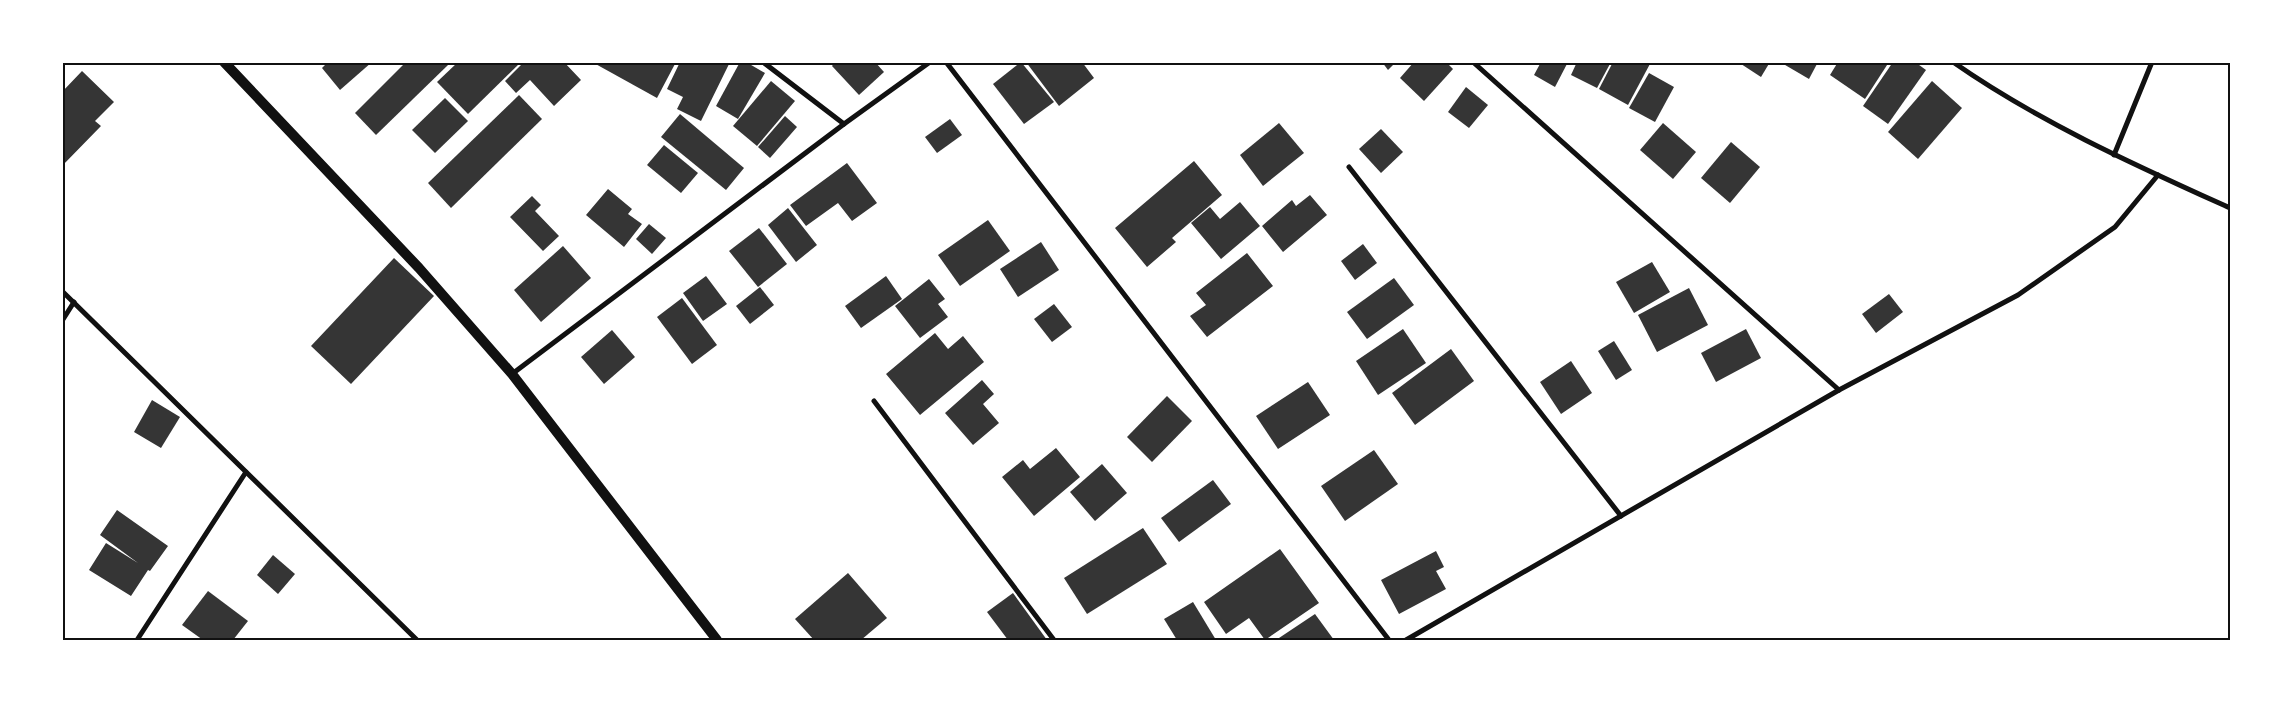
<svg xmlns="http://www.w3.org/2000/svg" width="2293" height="703" font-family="Poppins,sans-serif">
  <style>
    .building { fill: #353535 }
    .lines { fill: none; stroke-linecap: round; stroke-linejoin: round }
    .minor { stroke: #111; stroke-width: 5 }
    .secondary { stroke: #111; stroke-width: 10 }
    .neatline { fill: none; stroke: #111; stroke-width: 2 }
  </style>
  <rect width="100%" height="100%" fill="#fff"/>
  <g class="building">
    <polygon points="328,62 372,62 340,90 322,68"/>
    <polygon points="406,62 445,62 448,65 376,135 355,113"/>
    <polygon points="458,62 521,62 468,114 437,82"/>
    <polygon points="524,62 564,62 581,80 554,106 530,80 516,93 505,81"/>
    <polygon points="592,62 676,62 657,98"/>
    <polygon points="680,62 730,62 701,121 677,109 683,97 667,89"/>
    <polygon points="740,62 746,62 765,73 738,119 716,106"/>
    <polygon points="835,62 875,62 884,72 859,95 832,66"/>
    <polygon points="1021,62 1054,102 1024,124 993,84"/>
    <polygon points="1026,62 1082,62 1094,78 1059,106"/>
    <polygon points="1382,62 1396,62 1388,70"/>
    <polygon points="1414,62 1446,62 1453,69 1424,101 1400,78"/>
    <polygon points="1541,62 1568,62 1555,87 1534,75"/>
    <polygon points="1577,62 1611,62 1597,88 1571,75"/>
    <polygon points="1613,62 1651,62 1628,105 1599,89"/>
    <polygon points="1738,62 1770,62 1761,77"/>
    <polygon points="1780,62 1818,62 1809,79"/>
    <polygon points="1838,62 1889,62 1865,99 1830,75"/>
    <polygon points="1893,62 1915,62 1926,70 1888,124 1863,106"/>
    <polygon points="82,71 114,102 95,121 101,126 62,166 62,92"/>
    <polygon points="1649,73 1674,87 1655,122 1629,108"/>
    <polygon points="771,81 795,101 757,146 733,126"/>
    <polygon points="1932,81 1962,108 1918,159 1888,132"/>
    <polygon points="1466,87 1488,105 1469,128 1448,112"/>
    <polygon points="519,95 542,119 451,208 428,183"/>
    <polygon points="445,98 468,121 435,153 412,130"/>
    <polygon points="680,114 744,168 726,190 661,137"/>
    <polygon points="785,116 797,127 770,158 758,147"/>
    <polygon points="950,119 962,135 937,153 925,137"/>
    <polygon points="1279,123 1304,153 1263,186 1240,155"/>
    <polygon points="1663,123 1696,152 1673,179 1640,150"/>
    <polygon points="1381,129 1403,152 1381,173 1359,149"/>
    <polygon points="1731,142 1760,167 1730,203 1701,178"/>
    <polygon points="664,145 698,173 681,193 647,165"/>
    <polygon points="1194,161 1222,195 1172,238 1176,242 1147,267 1115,228"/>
    <polygon points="847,163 877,203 852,221 838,203 806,226 790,205"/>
    <polygon points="608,189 632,209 628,214 642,224 624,247 586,215"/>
    <polygon points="1310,195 1327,215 1283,252 1262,226 1292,200 1296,206"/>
    <polygon points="532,196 541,205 535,211 559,236 543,251 510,217"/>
    <polygon points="1240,202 1260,226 1221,259 1191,223 1210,207 1220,219"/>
    <polygon points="788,208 817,245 796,262 768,225"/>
    <polygon points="988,220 1010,251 960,286 938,255"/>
    <polygon points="649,224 666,238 652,254 636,239"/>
    <polygon points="759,228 787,264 758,287 729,251"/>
    <polygon points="1041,242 1059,270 1018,297 1000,269"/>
    <polygon points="1363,244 1377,263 1355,280 1341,261"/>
    <polygon points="563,246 591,278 541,322 514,290"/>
    <polygon points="1247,253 1273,286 1207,337 1190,316 1206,305 1196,293"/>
    <polygon points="394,258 434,296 351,384 311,346"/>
    <polygon points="1652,262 1670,292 1634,313 1616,282"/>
    <polygon points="706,276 727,304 703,321 683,293"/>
    <polygon points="886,276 902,299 861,328 845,306"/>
    <polygon points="1394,278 1414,305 1367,339 1347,312"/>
    <polygon points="929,279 945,299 938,304 948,317 920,338 895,306"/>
    <polygon points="760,287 774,305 750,324 736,306"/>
    <polygon points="1689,288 1708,325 1657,352 1638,315"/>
    <polygon points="1889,294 1903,312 1876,333 1862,314"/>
    <polygon points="682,298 717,345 692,364 657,317"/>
    <polygon points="1054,304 1072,327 1052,342 1034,319"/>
    <polygon points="1403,329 1426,363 1378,395 1356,361"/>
    <polygon points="1746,329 1761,358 1716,382 1701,353"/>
    <polygon points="612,330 635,357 604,384 581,357"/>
    <polygon points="935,333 948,349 963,336 984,362 920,415 886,374"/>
    <polygon points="1614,341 1632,370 1616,380 1598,351"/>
    <polygon points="1451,349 1474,381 1415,425 1392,393"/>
    <polygon points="1571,361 1592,393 1561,414 1540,382"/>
    <polygon points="982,380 994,394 983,404 999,423 973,445 945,413"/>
    <polygon points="1308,382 1330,415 1278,449 1256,416"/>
    <polygon points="1167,396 1192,421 1152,462 1127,437"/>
    <polygon points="152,400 180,417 161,448 134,432"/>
    <polygon points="1056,448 1080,477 1034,516 1002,477 1023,460 1030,469"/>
    <polygon points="1374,450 1398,484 1345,521 1321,486"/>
    <polygon points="1102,464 1127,493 1095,521 1070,492"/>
    <polygon points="1213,480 1231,504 1179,542 1161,518"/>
    <polygon points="117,510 168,546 150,571 148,570 131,596 89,570 106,543 138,563 100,535"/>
    <polygon points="1143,528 1167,564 1087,614 1064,578"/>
    <polygon points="1280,549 1319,603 1265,640 1249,618 1226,634 1204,602"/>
    <polygon points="1436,551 1444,567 1436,571 1446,589 1399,614 1381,580"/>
    <polygon points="273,555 295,574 278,594 257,575"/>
    <polygon points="848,573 887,618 861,640 814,640 795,619"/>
    <polygon points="208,591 248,621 233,640 203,640 182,625"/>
    <polygon points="1013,593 1047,640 1008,640 987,612"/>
    <polygon points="1193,602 1216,640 1177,640 1164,619"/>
    <polygon points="1315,614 1334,640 1276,640"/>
  </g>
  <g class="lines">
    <g class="minor">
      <polyline points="763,62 844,124"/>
      <polyline points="946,62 1389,640"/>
      <polyline points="1473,62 1839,390"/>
      <path d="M1953,62c86,60 182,103 277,146"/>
      <polyline points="2114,155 2152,62"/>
      <polyline points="1349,167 1621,516"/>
      <polyline points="62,291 417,640"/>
      <polyline points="62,321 74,302"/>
      <polyline points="512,374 844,124 930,62"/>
      <polyline points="874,401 1054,640"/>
      <polyline points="137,640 246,472"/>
      <polyline points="1406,640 1839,390 2018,295 2115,227 2158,175"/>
    </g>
    <polyline class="secondary" points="224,62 419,268 512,374 717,640"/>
  </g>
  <rect width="2293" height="703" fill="none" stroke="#ffffff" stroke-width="128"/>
  <rect x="64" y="64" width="2165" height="575" class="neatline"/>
</svg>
